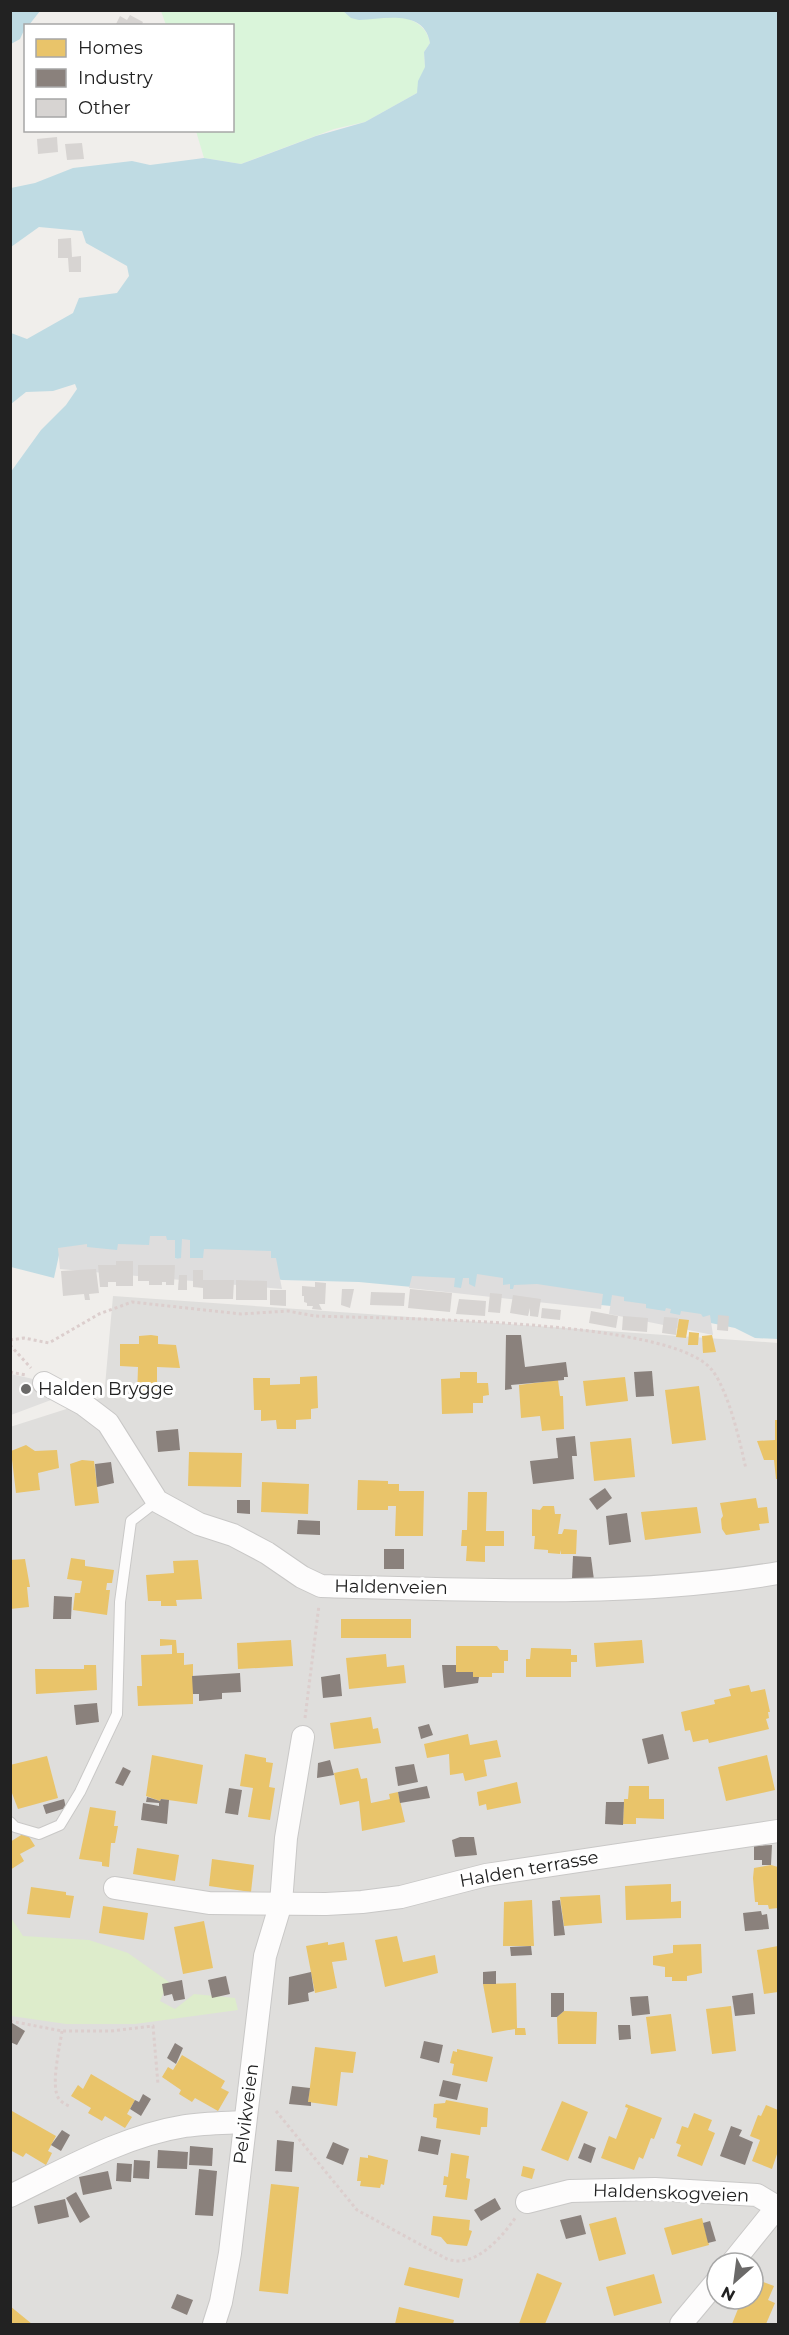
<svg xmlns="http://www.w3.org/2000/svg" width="789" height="2335" font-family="Montserrat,sans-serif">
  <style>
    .residential { fill: #dfdedc; fill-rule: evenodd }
    .grass { fill: #ddeccb }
    .park { fill: #daf5da }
    .parking { fill: #e0dfde }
    .water { fill: #bfdbe3 }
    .pier { fill: #dedddd }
    .homes { fill: #e9c46a }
    .industry { fill: #8a817c }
    .building { fill: #d7d4d2 }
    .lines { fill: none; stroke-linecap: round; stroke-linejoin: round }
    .lane-casing { stroke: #c9c8c7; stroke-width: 12 }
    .street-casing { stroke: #c9c8c7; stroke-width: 24 }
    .path { stroke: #dccecd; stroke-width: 3; stroke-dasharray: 3 3; stroke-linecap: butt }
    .lane { stroke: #fdfcfc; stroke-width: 10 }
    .street { stroke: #fdfcfc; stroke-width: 22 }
    .poi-dot { fill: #6a6968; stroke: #fff; stroke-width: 2 }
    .labels { text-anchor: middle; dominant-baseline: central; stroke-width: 6; stroke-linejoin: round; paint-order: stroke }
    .poi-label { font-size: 18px; fill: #222; stroke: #fff; text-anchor: start }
    .street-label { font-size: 18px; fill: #222; stroke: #fff }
  </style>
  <rect width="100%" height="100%" fill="#f0eeeb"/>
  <path class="residential" d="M113,1296l665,47v981h-767l-1,-897 94,-30zM717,2263h36v36h-36z"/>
  <polygon class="grass" points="10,1916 23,1936 89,1940 128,1953 169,1982 160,2001 175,2009 194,1994 235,1998 238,2010 135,2024 66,2024 11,2016"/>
  <path class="park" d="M343,10l3,4c28,2 78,-6 84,29l-6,9 1,15 -8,26 -52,29 -31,7 -93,35 -37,-6 -8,-27 36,-1v-104l-66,-1 -5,-14z"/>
  <polygon class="parking" points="11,1374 33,1379 51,1400 11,1415"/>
  <g class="water">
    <polygon points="11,10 40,11 29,25 26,26 20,39 11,44"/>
    <path d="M343,11h435v1328l-23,-1 -20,-10 -92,-19 -284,-27 -77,-2 -129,-26 -94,1 -5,23 -43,-11 -1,-794 31,-43 25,-25 11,-16 -2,-5 -22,7 -27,1 -15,12v-71l16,6 46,-26 6,-15 38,-5 12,-17 -2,-10 -41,-23 -4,-12 -43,-4 -28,20v-59l24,-5 38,-15 59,-7 18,4 54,-7 37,6 75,-28 49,-14 52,-29 1,-12 7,-14 -1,-15 6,-9c-6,-34 -45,-24 -71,-23l-8,-2z"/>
  </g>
  <g class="pier">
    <polygon points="150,1236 166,1236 167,1240 175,1240 175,1259 181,1258 182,1239 190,1240 190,1258 203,1258 204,1249 271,1251 271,1258 276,1258 282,1289 60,1269 58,1248 87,1244 87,1247 117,1250 118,1244 149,1245"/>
    <polygon points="477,1274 503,1278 503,1285 510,1284 510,1289 513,1289 514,1285 537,1284 603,1294 601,1309 409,1288 412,1276 455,1278 454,1287 461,1288 463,1278 469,1278 469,1284 475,1287"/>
    <polygon points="612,1295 624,1297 624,1301 646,1304 646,1308 665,1311 666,1308 671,1309 670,1313 680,1315 681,1311 701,1314 703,1317 710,1315 713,1335 609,1314"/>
  </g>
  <g class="homes">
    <polygon points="679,1319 689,1320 686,1338 676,1337"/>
    <polygon points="689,1332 699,1333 698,1345 688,1345"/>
    <polygon points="151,1335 158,1336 158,1344 176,1345 180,1368 157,1367 157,1398 137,1397 138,1367 120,1366 120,1344 139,1344 139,1336"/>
    <polygon points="712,1335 716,1352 703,1353 702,1336"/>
    <polygon points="460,1372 477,1372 477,1383 488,1383 489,1395 483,1396 483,1403 473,1403 473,1413 442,1414 441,1379 460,1378"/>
    <polygon points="317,1376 318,1408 311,1409 311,1419 296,1420 296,1429 277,1429 276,1420 261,1421 261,1410 254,1410 253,1378 270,1378 270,1385 300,1384 300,1377"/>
    <polygon points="625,1377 628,1401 586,1406 583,1381"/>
    <polygon points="558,1380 560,1396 563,1396 564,1429 542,1431 540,1416 521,1418 519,1385"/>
    <polygon points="699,1386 706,1440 672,1444 665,1390"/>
    <polygon points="775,1420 778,1420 778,1479 776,1479 774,1460 764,1460 757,1441 775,1440"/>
    <polygon points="631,1438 635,1477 594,1481 590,1442"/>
    <polygon points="26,1445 35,1451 57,1450 59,1468 38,1473 40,1490 16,1493 11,1451"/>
    <polygon points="189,1452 242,1453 241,1487 188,1486"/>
    <polygon points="82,1460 94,1461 99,1503 75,1506 70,1464"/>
    <polygon points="358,1480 388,1481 388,1484 399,1484 399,1491 424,1491 423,1536 395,1536 396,1506 388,1506 388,1510 357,1510"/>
    <polygon points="262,1482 309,1484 308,1514 261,1512"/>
    <polygon points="468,1492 487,1492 486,1531 504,1531 504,1546 485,1546 485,1562 466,1561 467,1546 461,1546 462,1530 467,1530"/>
    <polygon points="756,1498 758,1508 767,1507 769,1523 759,1524 760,1530 726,1535 722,1529 721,1519 723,1516 720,1503"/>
    <polygon points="543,1506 554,1506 555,1514 561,1514 558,1534 562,1534 564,1529 577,1530 576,1554 561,1554 561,1550 560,1554 548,1553 548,1550 534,1549 535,1536 532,1536 532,1509 540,1510"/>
    <polygon points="697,1507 701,1533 645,1540 641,1512"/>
    <polygon points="71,1558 85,1560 85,1566 114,1570 112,1583 107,1583 106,1590 110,1590 107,1615 73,1610 75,1593 80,1593 82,1581 67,1579"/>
    <polygon points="25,1559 30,1587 27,1587 29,1607 10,1609 10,1560"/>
    <polygon points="198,1560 202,1599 176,1600 177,1606 161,1606 161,1601 148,1601 146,1575 174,1573 173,1561"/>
    <rect x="341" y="1619" width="70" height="19"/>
    <polygon points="160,1639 176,1640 177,1653 184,1653 184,1665 193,1664 193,1704 138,1706 137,1686 142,1686 141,1655 172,1654 172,1645 160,1646"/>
    <polygon points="291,1640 293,1666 238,1669 237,1643"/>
    <polygon points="642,1640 644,1663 596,1667 594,1643"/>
    <polygon points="456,1646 497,1646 500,1650 508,1650 508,1661 504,1661 504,1673 492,1673 492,1677 473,1677 473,1672 456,1672"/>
    <polygon points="531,1648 571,1649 571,1655 577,1655 577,1662 571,1662 571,1677 526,1677 526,1659 530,1659"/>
    <polygon points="386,1654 387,1667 404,1665 406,1683 349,1689 346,1658"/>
    <polygon points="84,1665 96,1665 97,1690 36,1694 35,1669 84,1669"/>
    <polygon points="749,1685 751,1692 765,1689 770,1712 768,1712 769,1718 766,1719 769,1729 709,1743 708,1739 693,1742 690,1730 685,1731 681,1712 715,1704 714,1700 731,1696 729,1689"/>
    <polygon points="371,1717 373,1729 378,1728 381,1743 334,1749 330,1723"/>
    <polygon points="468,1734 470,1745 497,1740 501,1757 484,1760 487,1776 465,1781 463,1773 450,1775 449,1754 427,1758 424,1744"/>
    <polygon points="245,1754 266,1758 266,1762 273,1763 269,1787 275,1788 270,1820 248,1817 253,1788 240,1786"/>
    <polygon points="152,1755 203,1765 197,1804 161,1799 160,1801 146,1796"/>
    <polygon points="767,1755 775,1790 726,1801 718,1767"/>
    <polygon points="47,1756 58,1798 18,1809 10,1788 10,1765"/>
    <polygon points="358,1768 361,1779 367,1778 371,1803 390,1799 389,1794 398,1792 405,1822 362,1831 359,1801 340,1805 334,1773"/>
    <polygon points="517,1782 521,1803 487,1810 486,1804 479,1806 477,1792"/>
    <polygon points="629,1786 649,1786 649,1799 664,1799 664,1819 636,1818 636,1824 623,1824 624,1799 628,1799"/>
    <polygon points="90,1807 116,1811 114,1826 118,1826 115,1843 111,1843 109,1867 102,1866 102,1862 79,1859"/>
    <polygon points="26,1832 35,1846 20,1854 24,1861 10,1870 10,1842"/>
    <polygon points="137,1848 179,1855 175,1881 133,1874"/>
    <polygon points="212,1859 254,1865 251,1892 209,1886"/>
    <polygon points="771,1865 778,1867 778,1908 769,1909 768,1905 758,1905 758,1902 755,1902 753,1878 754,1868"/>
    <polygon points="671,1884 671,1902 681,1901 681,1918 626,1920 625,1886"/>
    <polygon points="31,1887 66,1892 66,1895 74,1896 70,1918 27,1914"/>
    <polygon points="600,1895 602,1923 564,1926 560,1897"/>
    <polygon points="532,1900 534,1946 503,1946 504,1902"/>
    <polygon points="103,1906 148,1913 144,1940 99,1933"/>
    <polygon points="204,1921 213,1968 183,1974 174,1927"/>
    <polygon points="397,1936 403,1962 435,1955 438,1973 385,1987 375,1940"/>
    <polygon points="328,1942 328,1945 344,1942 347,1960 332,1962 337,1988 315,1993 306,1946"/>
    <polygon points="701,1944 702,1973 687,1976 687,1981 672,1981 672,1977 665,1977 665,1967 653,1965 653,1956 673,1953 673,1945"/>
    <polygon points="778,1946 778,1992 764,1994 757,1950"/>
    <polygon points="516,1983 517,2028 525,2028 526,2035 515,2035 515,2029 492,2033 483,1984"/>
    <polygon points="731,2006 736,2051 712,2054 706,2009"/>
    <polygon points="564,2011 597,2012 596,2044 558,2044 557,2017"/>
    <polygon points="671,2014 676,2051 651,2054 646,2017"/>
    <polygon points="315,2047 356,2052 353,2073 341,2072 337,2106 308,2102"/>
    <polygon points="457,2049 493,2057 487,2082 452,2075 454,2064 450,2063 453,2051 457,2052"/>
    <polygon points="182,2055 225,2081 221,2088 229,2092 218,2111 195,2098 192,2102 179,2094 181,2090 162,2077 168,2067 173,2070"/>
    <polygon points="91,2074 135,2100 127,2114 132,2117 125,2128 105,2116 102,2121 88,2113 91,2108 71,2096 78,2085 83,2089"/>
    <polygon points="446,2100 488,2108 487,2127 481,2127 480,2135 436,2128 437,2118 433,2117 434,2104 445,2103"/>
    <polygon points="562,2101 588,2112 568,2161 541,2150"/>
    <polygon points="626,2104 662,2118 654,2139 651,2138 643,2159 639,2157 634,2170 601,2158 609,2136 616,2139 628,2108 625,2107"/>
    <polygon points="766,2105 778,2110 778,2151 772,2169 752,2161 760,2140 750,2136 758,2115 761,2116"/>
    <polygon points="12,2111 56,2136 48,2151 52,2153 46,2165 26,2153 23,2157 10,2150"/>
    <polygon points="694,2113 712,2120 708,2130 715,2133 702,2166 677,2156 681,2145 676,2143 682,2126 688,2128"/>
    <polygon points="451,2153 469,2156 466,2178 470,2179 467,2200 445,2197 447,2185 443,2185 444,2176 448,2177"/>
    <polygon points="368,2155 388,2160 384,2185 381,2184 380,2188 360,2186 361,2181 357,2181 360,2157 368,2158"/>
    <polygon points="523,2166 535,2169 532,2179 521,2176"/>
    <polygon points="271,2184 299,2187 288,2294 259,2291"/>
    <polygon points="433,2216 470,2220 469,2230 472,2231 467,2246 447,2244 441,2237 431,2235"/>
    <polygon points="616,2217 626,2254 599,2261 589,2224"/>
    <polygon points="702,2218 709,2245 672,2255 664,2228"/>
    <polygon points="409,2267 463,2279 459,2298 404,2285"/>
    <polygon points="537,2273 562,2283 545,2324 519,2324"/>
    <polygon points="654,2274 662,2303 614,2316 606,2287"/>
    <polygon points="755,2279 774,2286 768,2300 775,2303 766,2324 732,2324 742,2299 753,2299"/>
    <polygon points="10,2306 32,2324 10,2324"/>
    <polygon points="399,2307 454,2320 453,2324 395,2324"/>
  </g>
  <g class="industry">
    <polygon points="506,1335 521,1335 525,1367 566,1362 568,1377 564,1377 564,1380 511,1385 512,1389 505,1390"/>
    <polygon points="652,1371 654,1396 636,1397 634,1372"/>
    <polygon points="178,1429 180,1450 158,1452 156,1431"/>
    <polygon points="575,1436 577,1456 572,1456 574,1479 533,1484 530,1461 558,1458 556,1438"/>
    <polygon points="111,1462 114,1483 97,1487 95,1464"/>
    <polygon points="605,1488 612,1498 597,1510 589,1499"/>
    <polygon points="237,1500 250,1500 250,1514 237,1513"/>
    <polygon points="627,1513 631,1542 609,1545 606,1516"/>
    <polygon points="298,1520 320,1521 320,1535 297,1534"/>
    <rect x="384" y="1549" width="20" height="20"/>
    <polygon points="573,1556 591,1557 594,1580 572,1579"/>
    <polygon points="54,1596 72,1597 71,1619 53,1619"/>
    <polygon points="442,1665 456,1665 456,1672 473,1672 473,1677 479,1677 478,1683 444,1688"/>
    <polygon points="240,1673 241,1692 222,1693 222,1699 199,1701 199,1694 193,1694 192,1676"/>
    <polygon points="340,1674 342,1696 323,1698 321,1677"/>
    <polygon points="97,1703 99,1722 76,1725 74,1705"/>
    <polygon points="429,1724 433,1735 421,1739 418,1727"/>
    <polygon points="663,1734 669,1759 648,1764 642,1739"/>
    <polygon points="330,1760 334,1775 317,1778 318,1763"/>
    <polygon points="414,1764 418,1782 398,1786 395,1767"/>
    <polygon points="123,1767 131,1771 123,1786 115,1783"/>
    <polygon points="427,1786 430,1798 400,1803 398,1792"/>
    <polygon points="229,1788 242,1790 238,1815 225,1813"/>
    <polygon points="147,1797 160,1801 161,1799 169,1800 167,1824 141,1820 143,1803 159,1806 159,1803 146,1802"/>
    <polygon points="64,1799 66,1808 46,1814 43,1805"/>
    <polygon points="606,1802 624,1802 623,1825 605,1824"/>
    <polygon points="460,1837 474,1837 477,1855 455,1857 452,1840"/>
    <polygon points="772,1845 771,1865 762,1865 762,1860 754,1860 754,1846"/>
    <polygon points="560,1900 565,1935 554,1936 552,1901"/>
    <polygon points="761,1911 762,1915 767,1914 769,1929 745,1931 743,1913"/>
    <polygon points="531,1946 532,1955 511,1956 510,1947"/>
    <polygon points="496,1971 496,1984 483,1984 483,1972"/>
    <polygon points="311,1972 314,1991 308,1993 309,2001 288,2005 289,1977"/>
    <polygon points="226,1976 230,1994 212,1998 208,1980"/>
    <polygon points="182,1980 185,1999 174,2001 172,1994 164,1996 162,1984"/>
    <polygon points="551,1993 564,1993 564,2011 557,2017 551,2017"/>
    <polygon points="753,1993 755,2014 735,2016 732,1996"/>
    <polygon points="648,1996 650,2014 632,2016 630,1997"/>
    <polygon points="12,2023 25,2031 17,2045 10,2042"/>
    <polygon points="618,2025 630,2025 631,2039 619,2040"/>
    <polygon points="424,2041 443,2045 439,2063 420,2058"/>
    <polygon points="175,2043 183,2048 176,2064 167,2058"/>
    <polygon points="443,2080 461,2084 457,2100 439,2096"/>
    <polygon points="292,2086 310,2088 308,2102 311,2102 311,2106 289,2104"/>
    <polygon points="143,2094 151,2099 141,2116 130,2109 135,2100 139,2102"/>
    <polygon points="731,2126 742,2130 739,2136 753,2142 745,2165 720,2156"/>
    <polygon points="62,2130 70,2135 61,2151 51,2145"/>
    <polygon points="421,2136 441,2140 438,2155 418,2151"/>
    <polygon points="277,2140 294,2142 292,2172 275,2171"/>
    <polygon points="333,2142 349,2149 343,2165 326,2158"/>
    <polygon points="584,2143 596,2148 591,2163 578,2158"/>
    <polygon points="190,2146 213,2148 212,2166 189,2165"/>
    <polygon points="158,2150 188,2152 187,2169 157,2168"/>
    <polygon points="134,2160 150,2161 149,2179 133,2178"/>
    <polygon points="117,2163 132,2164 131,2182 116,2181"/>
    <polygon points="199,2169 217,2171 213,2216 195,2215"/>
    <polygon points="108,2171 112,2189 83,2195 79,2177"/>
    <polygon points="76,2192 90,2217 80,2223 66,2198"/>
    <polygon points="495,2198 501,2209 481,2221 474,2210"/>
    <polygon points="65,2199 69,2217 38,2224 34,2206"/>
    <polygon points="581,2215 586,2234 566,2239 560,2220"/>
    <polygon points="710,2221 716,2241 708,2243 703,2223"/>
    <polygon points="177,2294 193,2300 187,2315 171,2308"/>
  </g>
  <g class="building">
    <polygon points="130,15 143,22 141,26 115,26 120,16 127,20"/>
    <polygon points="57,137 58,152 38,154 37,139"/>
    <polygon points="82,143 84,159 67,160 65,144"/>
    <polygon points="71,238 72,257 81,256 81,272 69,272 68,258 58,258 58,239"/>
    <polygon points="116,1261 133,1261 133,1286 116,1286 116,1282 108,1282 108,1287 100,1287 98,1265 116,1265"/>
    <polygon points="138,1265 175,1265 174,1285 166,1285 166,1282 162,1282 162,1285 149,1285 149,1281 138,1281"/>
    <polygon points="96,1269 99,1293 89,1294 90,1300 85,1300 84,1294 63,1296 61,1271"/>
    <polygon points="193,1270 203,1270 203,1280 234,1280 233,1299 203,1299 203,1288 193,1287"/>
    <polygon points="179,1275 187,1275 187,1290 178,1290"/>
    <polygon points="236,1280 267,1281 267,1300 236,1300"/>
    <polygon points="315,1282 326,1283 325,1304 319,1304 322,1310 312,1309 313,1306 307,1306 307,1303 304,1302 304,1296 302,1296 302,1286 315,1287"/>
    <polygon points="342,1289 354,1289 350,1308 341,1305"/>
    <polygon points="410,1289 452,1293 450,1312 408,1308"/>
    <polygon points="270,1290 286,1290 286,1306 270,1305"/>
    <polygon points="371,1292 405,1293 404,1306 370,1305"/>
    <polygon points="490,1293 502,1294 500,1313 488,1312"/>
    <polygon points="513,1295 541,1299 538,1317 530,1316 530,1308 528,1316 510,1313"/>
    <polygon points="459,1299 486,1301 485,1316 456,1314"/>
    <polygon points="542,1308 561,1310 560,1320 541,1318"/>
    <polygon points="591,1311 618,1316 616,1328 589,1323"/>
    <polygon points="718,1315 729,1316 728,1331 717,1330"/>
    <polygon points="623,1316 648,1318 647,1332 622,1330"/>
    <polygon points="664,1317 678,1318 676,1335 662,1333"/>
  </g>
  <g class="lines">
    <defs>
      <polyline id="lane" points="10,1822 15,1827 39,1834 60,1825 80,1792 117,1714 120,1602 131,1521 157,1501"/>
      <g id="street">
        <path d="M44,1383l39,21 25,19 49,78 42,23 34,11 34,18 35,24 19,9c150,4 309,12 457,-13"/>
        <polyline points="115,1888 209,1903 326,1904 362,1902 401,1897 486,1875 778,1831"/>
        <path d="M10,2196c56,-27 113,-60 175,-70 19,-3 40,-3 59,-4"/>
        <polyline points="527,2202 570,2191 655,2189 757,2195 777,2207"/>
        <polyline points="732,2263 778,2206"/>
        <polyline points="214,2324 221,2302 230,2253 265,1956 281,1903 286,1838 303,1737"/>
        <polyline points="681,2324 717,2281"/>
      </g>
    </defs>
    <use href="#lane" class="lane-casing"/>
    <use href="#street" class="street-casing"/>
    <g class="path">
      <path d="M10,1340l14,-2 25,5 50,-29 33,-12 109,12 47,-3 27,5c73,3 357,2 397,54 17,22 28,72 34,99"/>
      <polyline points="10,1345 31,1368"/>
      <polyline points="10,1372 26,1375"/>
      <polyline points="305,1718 319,1605"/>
      <polyline points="10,2021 62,2031 111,2031 153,2026 158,2084"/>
      <path d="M62,2031c-2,15 -12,56 -3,68 3,4 8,6 12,8"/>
      <path d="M276,2111l81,99 90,49c28,10 54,-21 69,-42"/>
    </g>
    <use href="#lane" class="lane"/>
    <use href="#street" class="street"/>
  </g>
  <circle class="poi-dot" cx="26" cy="1389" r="6"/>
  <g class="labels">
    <g class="poi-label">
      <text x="38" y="1389">Halden Brygge</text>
    </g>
    <g class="street-label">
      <text transform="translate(391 1587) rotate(1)">Haldenveien</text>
      <text transform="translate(529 1869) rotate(-10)">Halden terrasse</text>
      <text transform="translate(246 2114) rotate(-83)">Pelvikveien</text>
      <text transform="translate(671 2193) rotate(2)">Haldenskogveien</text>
    </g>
  </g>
  <rect width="789" height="2335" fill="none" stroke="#222222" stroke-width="24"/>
  <rect x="24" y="24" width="210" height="108" fill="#ffffff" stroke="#a7a7a7" stroke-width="1.5"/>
  <rect x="36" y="39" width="30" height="18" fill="#e9c46a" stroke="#a7a7a7" stroke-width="1.5"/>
  <text x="78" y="54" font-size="18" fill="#222222">Homes</text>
  <rect x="36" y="69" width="30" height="18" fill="#8a817c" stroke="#a7a7a7" stroke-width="1.5"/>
  <text x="78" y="84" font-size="18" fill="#222222">Industry</text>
  <rect x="36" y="99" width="30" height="18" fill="#d7d4d2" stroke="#a7a7a7" stroke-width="1.5"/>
  <text x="78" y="114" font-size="18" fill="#222222">Other</text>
  <g transform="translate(735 2281) rotate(208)"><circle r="28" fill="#ffffff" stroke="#a7a7a7" stroke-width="1.5"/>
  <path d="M0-4.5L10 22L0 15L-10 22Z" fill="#6a6968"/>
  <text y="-9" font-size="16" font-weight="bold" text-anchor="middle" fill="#222222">N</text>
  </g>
</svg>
